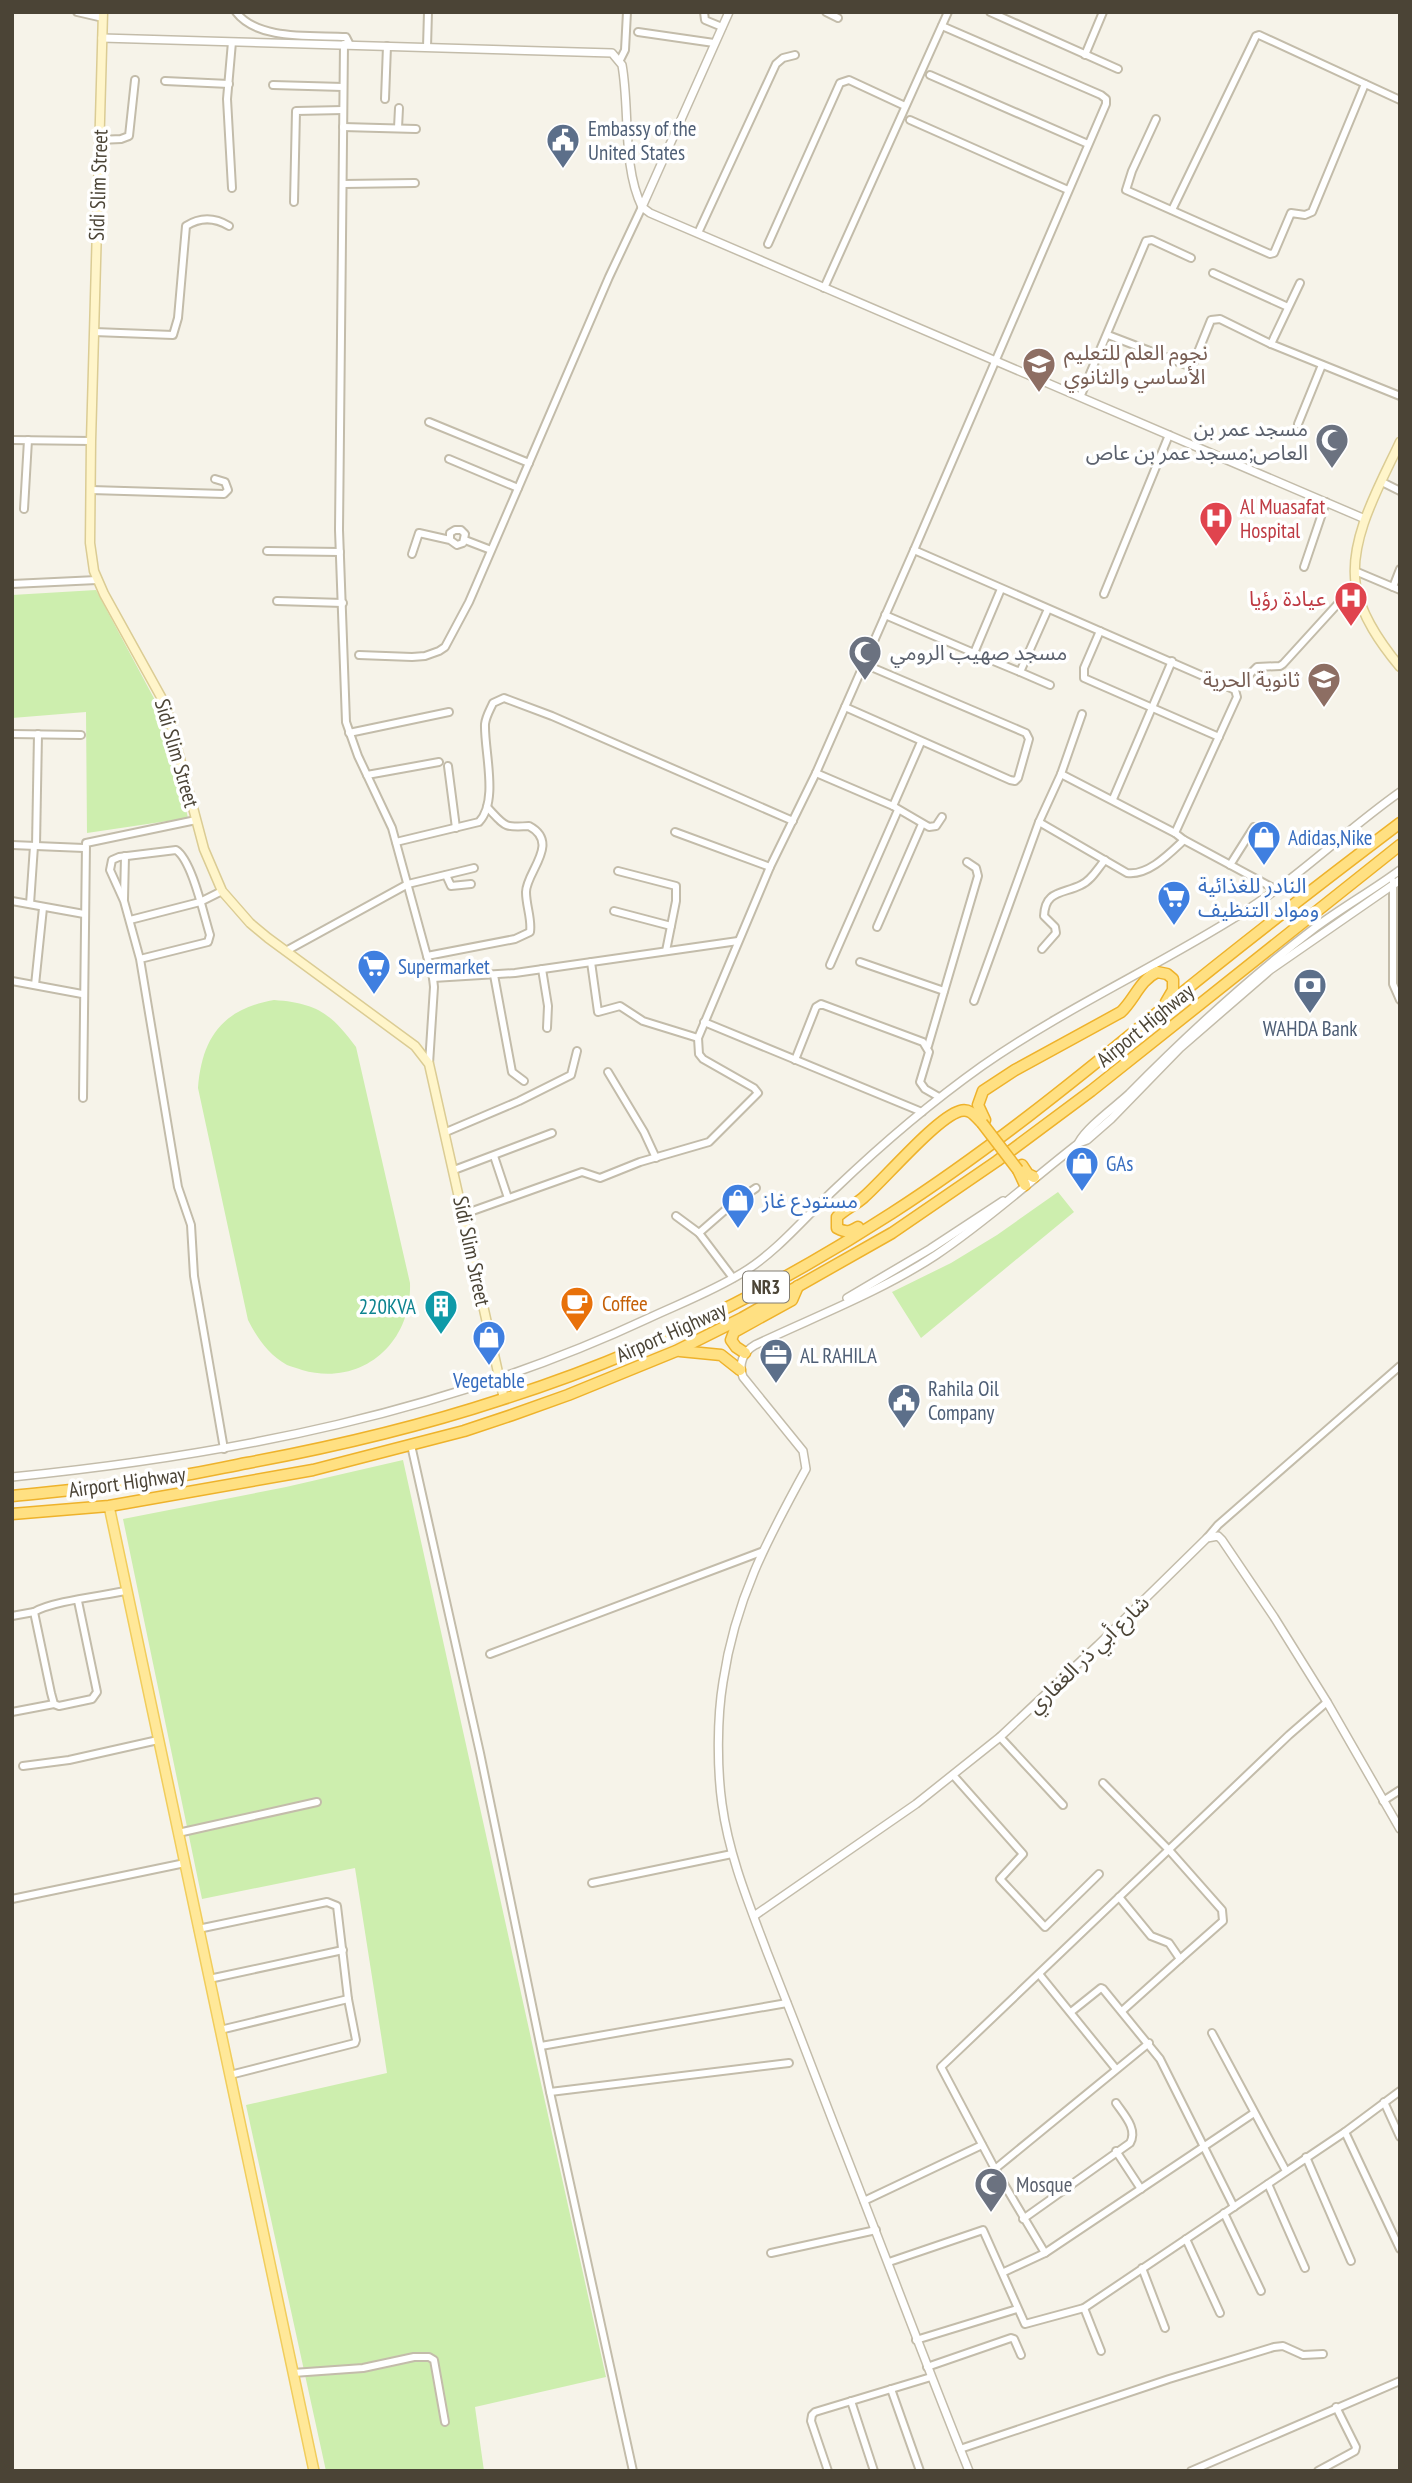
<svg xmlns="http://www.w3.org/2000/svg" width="1412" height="2483" font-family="'PT Sans Narrow','Noto Sans Arabic',sans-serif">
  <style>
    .green { fill: #cdeeae }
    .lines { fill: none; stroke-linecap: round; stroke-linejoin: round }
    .minor-casing { stroke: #c3bcaa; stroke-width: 10 }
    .tertiary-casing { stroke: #c3bcaa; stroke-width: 10 }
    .secondary-casing { stroke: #dbcc94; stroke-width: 11 }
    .primary-casing { stroke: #f1cd5c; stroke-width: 12 }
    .trunk-casing { stroke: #eeb22b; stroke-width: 13 }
    .minor { stroke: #fff; stroke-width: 6 }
    .tertiary { stroke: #fff; stroke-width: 7 }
    .secondary { stroke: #fff5ca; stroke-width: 8 }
    .primary { stroke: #ffe899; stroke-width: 9 }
    .trunk { stroke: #ffe082; stroke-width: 10 }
    .trunk-bridge-casing { stroke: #eeb22b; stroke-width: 13; stroke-linecap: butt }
    .trunk-bridge { stroke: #ffe082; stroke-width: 10 }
    .labels { text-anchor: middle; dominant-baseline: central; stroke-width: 7; stroke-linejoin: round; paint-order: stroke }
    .shield { fill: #fff; stroke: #817c72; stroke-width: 2 }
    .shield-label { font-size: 19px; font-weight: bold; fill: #4b4436 }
    .service-label { font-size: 21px; fill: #4e5e75; stroke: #fff; text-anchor: start }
    .street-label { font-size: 21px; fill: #4b4436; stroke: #fff }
    .education-label { font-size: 21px; fill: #785e54; stroke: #fff; text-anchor: start }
    .worship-label { font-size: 21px; fill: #5b616d; stroke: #fff; text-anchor: start }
    .health-label { font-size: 21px; fill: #be3a42; stroke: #fff; text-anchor: start }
    .shop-label { font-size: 21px; fill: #366cbe; stroke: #fff; text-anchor: start }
    .food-label { font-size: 21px; fill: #c56008; stroke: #fff; text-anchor: start }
    .culture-label { font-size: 21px; fill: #0d838f; stroke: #fff; text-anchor: end }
  </style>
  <rect width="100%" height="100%" fill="#f6f3e9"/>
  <g class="green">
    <polygon points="96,590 164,717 188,818 87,833 86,712 12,718 12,595"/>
    <path d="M274,1000c42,3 57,13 82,47l54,236c2,61 -49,104 -108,87 -4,-2 -11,-3 -15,-5 -18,-10 -30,-27 -39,-45l-50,-232c4,-51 25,-79 76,-88z"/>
    <polygon points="1058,1192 1074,1212 921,1338 892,1292 951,1263 997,1235"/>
    <polygon points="403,1460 606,2377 475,2407 484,2471 326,2471 246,2105 387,2073 355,1868 202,1899 123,1519 286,1487"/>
  </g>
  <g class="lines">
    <defs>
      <g id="minor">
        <polyline points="77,12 103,18"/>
        <path d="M236,12c22,29 77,23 110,25l4,8"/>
        <polyline points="704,12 705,20 722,27"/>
        <polyline points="826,12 838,18"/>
        <polyline points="990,12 1118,69"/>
        <polyline points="638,32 714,43"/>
        <polyline points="232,42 227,99 232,188"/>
        <polyline points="344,44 339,530 346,722 358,756 392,828 433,978 434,987 429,1064"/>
        <polyline points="427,47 428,12"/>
        <polyline points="1085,55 1103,12"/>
        <polyline points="620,60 625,50 627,12"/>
        <polyline points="930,75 1088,144"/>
        <polyline points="165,81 229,84"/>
        <polyline points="273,85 343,87"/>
        <polyline points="385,99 387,46"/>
        <polyline points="1156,119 1132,171 1126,190 1270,254 1274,253 1291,213 1305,215 1312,212 1365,84"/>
        <polyline points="910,120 1068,190"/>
        <polyline points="343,127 416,129"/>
        <polyline points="398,128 399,108"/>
        <polyline points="99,140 121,139 129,136 135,80"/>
        <polyline points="343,184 415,183"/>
        <polyline points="294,202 296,111 343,110"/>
        <polyline points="1172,210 1256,36 1259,35 1400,100"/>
        <polyline points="698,233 776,64 783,58 795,55"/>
        <polyline points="768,244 840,83 849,80 905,106"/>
        <polyline points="1213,273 1288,307"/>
        <polyline points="824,288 948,12"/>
        <path d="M94,332l79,3 5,-17 8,-92c14,-9 28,-9 43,0"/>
        <polyline points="1108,335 1189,366 1194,362 1211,320 1220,319 1271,344 1400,396"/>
        <polyline points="1271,344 1300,283"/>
        <polyline points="1081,395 1146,241 1152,240 1191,258"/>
        <polyline points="429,422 529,463"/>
        <polyline points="1298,424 1322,365"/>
        <polyline points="12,440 91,441"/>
        <polyline points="449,459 518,488"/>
        <polyline points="1382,482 1400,491"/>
        <polyline points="91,490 224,494 228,490 225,482 215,479"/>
        <polyline points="24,509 28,440"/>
        <polyline points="465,540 491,550"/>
        <polyline points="914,550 1235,690 1237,697 1175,833"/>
        <polyline points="267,551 340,552"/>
        <polyline points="412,554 419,533 450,540 457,545 463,543 465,534 461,530 455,530 450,533 450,540"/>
        <polyline points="1304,567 1326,502"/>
        <polyline points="1355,571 1400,590"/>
        <polyline points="12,584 97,580"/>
        <polyline points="1393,587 1400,569"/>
        <polyline points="1104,594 1169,435"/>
        <polyline points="277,601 343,603"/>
        <polyline points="885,615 974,653 1001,589"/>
        <polyline points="1100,631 1084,668 1084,678 1219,737"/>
        <polyline points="974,653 1020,672 1048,609"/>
        <polyline points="359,655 412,657 425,656 439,651 445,647 469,602 609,277 642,207"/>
        <polyline points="1020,672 1050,685"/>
        <polyline points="1248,676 1257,667 1280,666 1283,664 1355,585"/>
        <polyline points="845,707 1010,780 1015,781 1018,778 1029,739 1026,733 864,664"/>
        <polyline points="349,733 449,712"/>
        <polyline points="12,734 81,735"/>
        <polyline points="448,766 456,828"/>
        <polyline points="816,773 893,806 929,827 936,826 942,817"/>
        <polyline points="1061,774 1175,833 1184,840 1275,889"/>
        <polyline points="367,775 439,762"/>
        <polyline points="1113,799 1172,661"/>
        <polyline points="893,806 921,742"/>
        <path d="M1039,822l88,51c21,3 42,-19 57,-33"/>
        <polyline points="675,832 770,867"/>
        <path d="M396,842l83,-20c20,-21 5,-71 6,-98 1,-8 5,-14 8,-21l11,-5 48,18 241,105"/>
        <polyline points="12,845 84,848"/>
        <polyline points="36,846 38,734"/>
        <polyline points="1230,865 1254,827"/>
        <polyline points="618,871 676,886 676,901 666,951"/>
        <polyline points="446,875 451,886 471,884"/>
        <polyline points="1393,881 1393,984 1400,1000"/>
        <polyline points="124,899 125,856"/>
        <polyline points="12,901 84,914"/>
        <polyline points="30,904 34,846"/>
        <polyline points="614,911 671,926"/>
        <polyline points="130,920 200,902 222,891"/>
        <polyline points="877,927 922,824"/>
        <path d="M1042,949l14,-16 -1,-6 -11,-11c1,-26 19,-22 37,-31 10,-4 17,-17 24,-25"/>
        <polyline points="286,951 408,884 474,868"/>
        <path d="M427,956l88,-17 15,-7c2,-13 -4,-26 -4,-40 0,-20 35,-49 3,-66 -26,2 -24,0 -42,-19"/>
        <path d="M140,959l68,-17 2,-7c-6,-19 -18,-75 -34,-85l-57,7 -7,3 -2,10 14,31 16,58 38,228 13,38 3,51 30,173"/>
        <polyline points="591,962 598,1012 620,1006 643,1021 698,1038"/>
        <polyline points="860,962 944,991"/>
        <polyline points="830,965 898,810"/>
        <polyline points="542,969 548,1006 547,1028"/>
        <polyline points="494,975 512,1072 524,1081"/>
        <polyline points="433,978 515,973 738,941"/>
        <polyline points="12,981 82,994"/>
        <polyline points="35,985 43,908"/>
        <polyline points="974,1001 1039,822 1061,774 1082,714"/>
        <polyline points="704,1022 922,1112"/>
        <polyline points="928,1046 978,876 976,868 967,862"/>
        <polyline points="795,1060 816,1007 821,1004 923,1042 929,1052 920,1082 925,1089 939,1097"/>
        <polyline points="608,1072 644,1132 656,1158"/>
        <polyline points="83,1098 86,843 196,820"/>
        <polyline points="446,1132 519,1101 571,1075 577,1051"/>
        <polyline points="494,1156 508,1198"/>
        <polyline points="454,1170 552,1133"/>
        <polyline points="464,1214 582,1172 600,1178 640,1162 709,1142 758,1093 754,1088 703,1059 699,1054 698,1038 770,867 816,773 914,550 1106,104 1106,99 1101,95 942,26"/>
        <polyline points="676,1216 699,1233 733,1278"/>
        <polyline points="699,1233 731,1205 756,1188"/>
        <polyline points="411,1445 480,1753 550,2092 633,2471"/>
        <polyline points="1207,1538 1218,1525 1400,1366"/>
        <path d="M78,1601l19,91 -5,7 -33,7 -5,-2 -3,-11 -17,-81c19,-11 68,-16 91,-21"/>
        <polyline points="12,1616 34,1612"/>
        <polyline points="490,1654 761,1552"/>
        <polyline points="12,1712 54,1704"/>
        <polyline points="1000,1737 1063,1805"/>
        <polyline points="23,1766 69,1760 158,1740"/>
        <polyline points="953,1775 1023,1854 1000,1879 1045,1927 1099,1874"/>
        <polyline points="1103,1783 1169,1850 1222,1910 1223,1921 1180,1959"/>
        <polyline points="1383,1801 1400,1790"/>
        <polyline points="178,1833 317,1802"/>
        <polyline points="592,1883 732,1854"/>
        <polyline points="1119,1897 1151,1936 1169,1943 1180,1959 1122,2011"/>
        <polyline points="12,1899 185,1863"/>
        <polyline points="198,1929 327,1902 337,1906 348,1999 356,2040 355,2043 230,2075"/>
        <polyline points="1039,1974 1116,2069"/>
        <polyline points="209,1979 343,1950"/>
        <polyline points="1071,2012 1101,1988 1103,1989 1160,2059 1234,2207"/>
        <polyline points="220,2030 348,1999"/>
        <polyline points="1212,2033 1286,2171"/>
        <polyline points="541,2046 787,2003"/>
        <polyline points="550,2092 789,2063"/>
        <polyline points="1384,2102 1400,2137"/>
        <polyline points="1345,2132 1400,2249"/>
        <polyline points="1116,2151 1141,2189"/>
        <polyline points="1306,2157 1351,2261"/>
        <polyline points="995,2169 1149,2043"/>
        <polyline points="1268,2184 1305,2268"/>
        <polyline points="864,2201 982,2145"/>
        <polyline points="1224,2213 1261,2291"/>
        <path d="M1023,2219l107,-76c8,-14 -6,-28 -14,-40"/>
        <polyline points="1186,2239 1220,2313"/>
        <polyline points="771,2253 876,2230"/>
        <polyline points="1045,2253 995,2169 941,2067 1289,1735 1327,1702"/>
        <polyline points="889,2262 983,2230 1025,2324 1084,2308 1345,2132 1400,2091"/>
        <polyline points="1142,2268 1165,2328"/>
        <polyline points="1004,2272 1045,2253 1254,2113"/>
        <polyline points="1084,2308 1101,2351"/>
        <polyline points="916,2340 1017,2309"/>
        <polyline points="927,2367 1011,2338 1014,2339 1021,2355"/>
        <polyline points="293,2373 363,2368 414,2357 429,2357 434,2360 445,2422"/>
        <polyline points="891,2389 920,2471"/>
        <polyline points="851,2401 874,2471"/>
        <polyline points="960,2449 1169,2379 1274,2347 1283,2346 1303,2355 1323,2354"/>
        <polyline points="828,2471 811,2421 812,2415 815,2412 931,2377"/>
        <polyline points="1191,2471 1400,2381"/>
        <polyline points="1318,2471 1355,2451 1356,2447 1336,2407"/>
      </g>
      <g id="tertiary">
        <path d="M729,12l-87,195 8,6c239,101 477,204 715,306"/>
        <path d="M102,38l510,15 10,12c8,44 0,101 20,142"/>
        <path d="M1079,1142c8,-15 36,-35 50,-48 59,-60 120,-116 187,-167 27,-20 57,-37 84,-57"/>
        <polyline points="847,1298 930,1249 1003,1201"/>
        <path d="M12,1477c220,-22 436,-65 637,-159 30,-14 64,-27 93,-45 35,-21 64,-57 94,-85 46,-44 94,-85 146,-122 83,-58 175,-99 260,-153 56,-35 104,-83 158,-121"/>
        <polyline points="754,1916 916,1804 1000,1737 1098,1645 1207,1538 1218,1536 1222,1540 1274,1617 1327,1702 1400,1829"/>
        <path d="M969,2471c-46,-114 -89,-230 -134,-344 -22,-58 -45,-117 -68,-175 -18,-48 -38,-96 -45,-148 -5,-36 -5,-86 1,-122 12,-82 44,-142 83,-213l-3,-18 -60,-74c-5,-13 0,-25 12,-32 61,-29 125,-53 181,-90 51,-34 95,-75 143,-112l8,-3 24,-21 69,-71 90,-78 130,-90"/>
      </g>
      <g id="secondary">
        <polyline points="103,12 91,441 90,543 94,571 104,594 166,706 204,849 222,891 250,923 268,938 415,1046 429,1064 504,1399"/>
        <path d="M1400,442c-19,41 -52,97 -44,144 5,30 25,58 44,81"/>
      </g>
      <polyline id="primary" points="109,1506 314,2471"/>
      <g id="trunk">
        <path d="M985,1120l-7,-15 5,-14 32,-21 106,-58c13,-12 19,-32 36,-40l10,2 6,5v11l-7,12"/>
        <polyline points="1022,1165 1028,1174 1034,1177"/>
        <polyline points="1018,1170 1025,1185"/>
        <path d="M858,1227c-8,5 -12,6 -21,1v-11c8,-8 18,-12 26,-19 21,-18 73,-80 97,-87 10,-3 15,5 22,12"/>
        <polyline points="680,1351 721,1355 740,1370"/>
        <polyline points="745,1353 736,1347 731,1340 734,1332 792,1300 798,1286"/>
        <path d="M12,1496c47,-5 95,-9 142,-16 31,-4 62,-11 93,-17 86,-16 171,-36 253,-63 138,-43 271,-109 392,-187 93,-60 180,-130 265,-200 80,-65 161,-128 243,-190"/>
        <polyline points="12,1514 109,1506 313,1470 464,1431 512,1415 568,1395 676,1351 742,1318 892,1233 997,1161 1091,1091 1400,845"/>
      </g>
    </defs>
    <use href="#minor" class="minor-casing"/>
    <use href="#tertiary" class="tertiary-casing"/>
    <use href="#secondary" class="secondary-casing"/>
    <use href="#primary" class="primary-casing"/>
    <use href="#trunk" class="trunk-casing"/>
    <use href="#minor" class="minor"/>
    <use href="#tertiary" class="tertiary"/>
    <use href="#secondary" class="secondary"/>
    <use href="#primary" class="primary"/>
    <use href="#trunk" class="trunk"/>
    <defs>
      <polyline id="trunk-bridge" points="982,1123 1018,1170"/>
    </defs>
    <use href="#trunk-bridge" class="trunk-bridge-casing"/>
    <use href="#trunk-bridge" class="trunk-bridge"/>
  </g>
  <defs>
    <symbol id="civic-pin" viewBox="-11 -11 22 30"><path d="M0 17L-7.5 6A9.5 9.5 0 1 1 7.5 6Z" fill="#5c6f8a" stroke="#fff"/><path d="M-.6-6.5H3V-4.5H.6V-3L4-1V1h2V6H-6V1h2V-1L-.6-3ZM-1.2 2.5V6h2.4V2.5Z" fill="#fff"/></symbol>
    <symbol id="school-pin" viewBox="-11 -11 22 30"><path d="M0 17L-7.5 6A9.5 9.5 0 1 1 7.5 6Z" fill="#8d6e63" stroke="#fff"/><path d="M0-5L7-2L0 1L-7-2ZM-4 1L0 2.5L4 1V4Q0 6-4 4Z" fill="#fff"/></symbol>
    <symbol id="mosque-pin" viewBox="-11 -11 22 30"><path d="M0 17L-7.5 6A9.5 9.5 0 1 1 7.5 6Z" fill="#6b7280" stroke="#fff"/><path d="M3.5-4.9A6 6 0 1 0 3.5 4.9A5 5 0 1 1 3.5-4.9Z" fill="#fff"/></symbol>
    <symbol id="hospital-pin" viewBox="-11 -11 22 30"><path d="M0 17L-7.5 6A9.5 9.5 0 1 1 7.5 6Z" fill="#e0444e" stroke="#fff"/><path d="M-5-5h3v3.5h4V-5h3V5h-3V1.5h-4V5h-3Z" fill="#fff"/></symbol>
    <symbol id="shop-pin" viewBox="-11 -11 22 30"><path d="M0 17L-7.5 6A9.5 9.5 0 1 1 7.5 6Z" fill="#3f7fe0" stroke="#fff"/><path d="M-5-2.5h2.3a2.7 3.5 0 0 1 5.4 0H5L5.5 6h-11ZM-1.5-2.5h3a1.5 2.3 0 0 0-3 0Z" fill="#fff"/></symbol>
    <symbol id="supermarket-pin" viewBox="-11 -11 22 30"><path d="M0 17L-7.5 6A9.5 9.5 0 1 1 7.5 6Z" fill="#3f7fe0" stroke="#fff"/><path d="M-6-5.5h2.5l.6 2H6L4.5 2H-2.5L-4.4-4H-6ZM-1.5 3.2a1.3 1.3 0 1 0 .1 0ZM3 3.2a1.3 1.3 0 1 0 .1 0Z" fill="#fff"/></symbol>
    <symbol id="bank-pin" viewBox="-11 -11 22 30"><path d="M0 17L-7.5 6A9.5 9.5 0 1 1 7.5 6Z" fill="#5c6f8a" stroke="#fff"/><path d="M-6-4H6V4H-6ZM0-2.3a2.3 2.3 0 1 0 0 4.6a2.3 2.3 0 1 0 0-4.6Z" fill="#fff"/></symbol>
    <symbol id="cafe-pin" viewBox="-11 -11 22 30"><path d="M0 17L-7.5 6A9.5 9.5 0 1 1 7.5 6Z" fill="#e8710a" stroke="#fff"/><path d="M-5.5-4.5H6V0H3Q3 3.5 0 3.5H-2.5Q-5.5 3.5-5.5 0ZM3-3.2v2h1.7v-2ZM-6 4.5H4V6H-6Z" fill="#fff"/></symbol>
    <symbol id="building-pin" viewBox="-11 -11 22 30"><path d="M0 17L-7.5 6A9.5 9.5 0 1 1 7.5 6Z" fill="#0f9aa8" stroke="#fff"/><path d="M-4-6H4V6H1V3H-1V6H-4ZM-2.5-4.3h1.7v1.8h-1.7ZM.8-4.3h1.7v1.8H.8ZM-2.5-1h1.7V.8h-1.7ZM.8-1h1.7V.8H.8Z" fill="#fff"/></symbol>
    <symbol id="office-pin" viewBox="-11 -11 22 30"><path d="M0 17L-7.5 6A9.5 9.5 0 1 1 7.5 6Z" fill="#5c6f8a" stroke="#fff"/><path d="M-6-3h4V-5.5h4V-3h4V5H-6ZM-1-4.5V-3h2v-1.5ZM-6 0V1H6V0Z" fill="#fff"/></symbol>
  </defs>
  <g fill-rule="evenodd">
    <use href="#civic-pin" x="544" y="121" width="38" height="52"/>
    <use href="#school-pin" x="1020" y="345" width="38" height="52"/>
    <use href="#mosque-pin" x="1313" y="421" width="38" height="52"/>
    <use href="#hospital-pin" x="1197" y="499" width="38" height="52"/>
    <use href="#hospital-pin" x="1332" y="579" width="38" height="52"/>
    <use href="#mosque-pin" x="846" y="633" width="38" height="52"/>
    <use href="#school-pin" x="1305" y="660" width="38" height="52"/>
    <use href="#shop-pin" x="1245" y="818" width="38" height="52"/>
    <use href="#supermarket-pin" x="1155" y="878" width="38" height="52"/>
    <use href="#supermarket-pin" x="355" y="947" width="38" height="52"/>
    <use href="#bank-pin" x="1291" y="966" width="38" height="52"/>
    <use href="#shop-pin" x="1063" y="1144" width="38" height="52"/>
    <use href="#shop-pin" x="719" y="1181" width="38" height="52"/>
    <use href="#cafe-pin" x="558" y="1284" width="38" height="52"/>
    <use href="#building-pin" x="422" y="1287" width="38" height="52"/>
    <use href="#shop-pin" x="470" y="1318" width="38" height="52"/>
    <use href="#office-pin" x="757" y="1336" width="38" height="52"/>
    <use href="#civic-pin" x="885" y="1381" width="38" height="52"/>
    <use href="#mosque-pin" x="972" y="2165" width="38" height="52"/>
  </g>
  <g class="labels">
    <rect class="shield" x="743" y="1271.5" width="46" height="31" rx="5"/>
    <g class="shield-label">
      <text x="766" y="1287">NR3</text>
    </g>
    <g class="service-label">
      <text x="588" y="128">Embassy of the<tspan x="588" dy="24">United States</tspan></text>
      <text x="1310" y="1028" text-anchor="middle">WAHDA Bank</text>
      <text x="800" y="1355">AL RAHILA</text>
      <text x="928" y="1388">Rahila Oil<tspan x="928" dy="24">Company</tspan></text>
    </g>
    <g class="street-label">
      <text transform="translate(98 185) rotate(-88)">Sidi Slim Street</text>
      <text transform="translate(177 753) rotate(74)">Sidi Slim Street</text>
      <text transform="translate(1145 1025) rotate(-39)">Airport Highway</text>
      <text transform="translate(472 1251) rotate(78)">Sidi Slim Street</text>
      <text transform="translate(671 1332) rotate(-24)">Airport Highway</text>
      <text transform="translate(127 1482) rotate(-8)">Airport Highway</text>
      <text transform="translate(1088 1654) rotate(-44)">شارع أبي ذر الغفاري</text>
    </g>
    <g class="education-label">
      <text x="1064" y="352">نجوم العلم للتعليم<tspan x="1064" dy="24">الأساسي والثانوي</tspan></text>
      <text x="1300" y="679" text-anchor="end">ثانوية الحرية</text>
    </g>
    <g class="worship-label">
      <text x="1308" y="428" text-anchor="end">مسجد عمر بن<tspan x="1308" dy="24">العاص;مسجد عمر بن عاص</tspan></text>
      <text x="890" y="652">مسجد صهيب الرومي</text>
      <text x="1016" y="2184">Mosque</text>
    </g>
    <g class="health-label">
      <text x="1240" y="506">Al Muasafat<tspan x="1240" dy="24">Hospital</tspan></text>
      <text x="1326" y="598" text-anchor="end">عيادة رؤيا</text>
    </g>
    <g class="shop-label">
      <text x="1288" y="837">Adidas,Nike</text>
      <text x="1198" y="885">النادر للغذائية<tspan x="1198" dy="24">ومواد التنظيف</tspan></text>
      <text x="398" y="966">Supermarket</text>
      <text x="1106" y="1163">GAs</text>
      <text x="762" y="1200">مستودع غاز</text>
      <text x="489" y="1380" text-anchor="middle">Vegetable</text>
    </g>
    <g class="food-label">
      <text x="602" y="1303">Coffee</text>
    </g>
    <g class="culture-label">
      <text x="416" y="1306">220KVA</text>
    </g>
  </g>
  <rect width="1412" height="2483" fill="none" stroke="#4b4436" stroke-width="28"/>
</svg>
